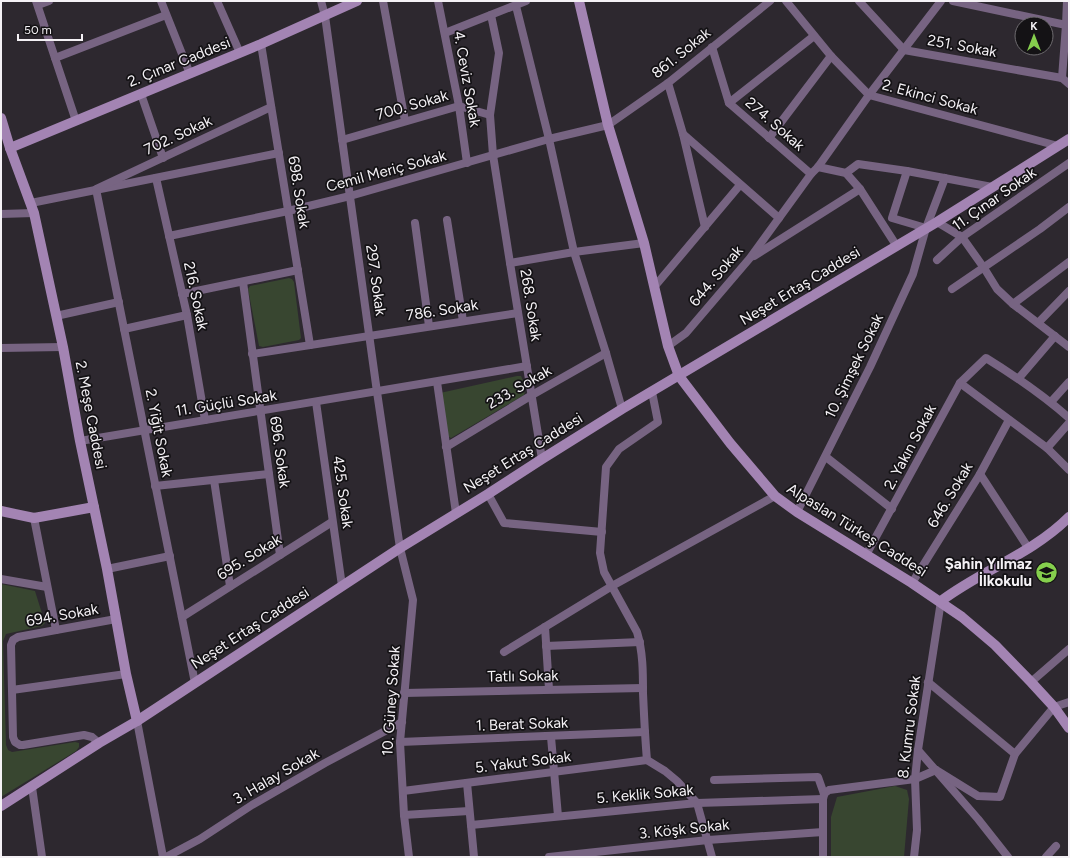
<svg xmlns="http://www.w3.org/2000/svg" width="1070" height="858" font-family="Figtree,sans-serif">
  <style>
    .green { fill: #384630 }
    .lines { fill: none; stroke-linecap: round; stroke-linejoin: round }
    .street { stroke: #776482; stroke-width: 8 }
    .secondary { stroke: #a384b3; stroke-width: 10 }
    .labels { text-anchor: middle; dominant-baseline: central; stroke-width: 3.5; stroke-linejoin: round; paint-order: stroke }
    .street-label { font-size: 15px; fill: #f4f1f5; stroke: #141215 }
    .poi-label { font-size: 15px; font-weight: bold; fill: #f4f1f5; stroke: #141215; text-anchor: end }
  </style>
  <rect width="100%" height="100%" fill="#2d282f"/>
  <g class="green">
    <polygon points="289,278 292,279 294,282 301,338 299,340 263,347 259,346 248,289 250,286"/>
    <path d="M517,376h4c3,6 5,13 3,19l-73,43 -5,-3 -6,-42z"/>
    <polygon points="1,584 35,591 45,623 42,626 6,634 3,641 6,745 8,750 12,752 75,742 79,743 79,747 76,751 1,797"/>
    <polygon points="895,786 907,790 909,799 904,857 831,857 831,817 837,797"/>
  </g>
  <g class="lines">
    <g class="street">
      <polyline points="36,1 76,121"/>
      <polyline points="161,1 190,74"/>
      <polyline points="217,1 240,53"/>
      <polyline points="321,1 325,16 377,392 400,548 413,600 400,742 404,815 409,857"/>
      <polyline points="383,1 405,121"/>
      <polyline points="438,1 459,106 467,163"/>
      <polyline points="786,1 831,56 869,95 1058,146"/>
      <polyline points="859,1 904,50 1062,78 1069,84"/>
      <polyline points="953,1 1066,25 1069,24"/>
      <polyline points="38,5 49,1"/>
      <polyline points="516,6 549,139 574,252 606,353 622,409"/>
      <polyline points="491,15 499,53 490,115 493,155 510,263 542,459"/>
      <polyline points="445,33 526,1"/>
      <polyline points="261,44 310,345"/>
      <polyline points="712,47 729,103 811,174"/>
      <polyline points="55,58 166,15"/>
      <polyline points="1062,78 1066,25 1067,1"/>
      <polyline points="668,83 683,134 705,227"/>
      <polyline points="141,94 163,158"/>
      <polyline points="729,103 814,36"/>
      <polyline points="683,134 779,218"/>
      <polyline points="769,138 831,56"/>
      <polyline points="342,140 459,106 490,115"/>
      <polyline points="818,167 846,173 860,189 896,245"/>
      <polyline points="907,171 892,218 926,228"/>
      <polyline points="846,173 858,164 907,171 992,187"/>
      <polyline points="156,178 187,315 205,420"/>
      <polyline points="31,203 279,153"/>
      <polyline points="1,214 34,213"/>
      <polyline points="447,220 463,321"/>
      <polyline points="937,222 962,237 984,268 997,289 1013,304 1069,347"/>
      <polyline points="415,223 429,326"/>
      <polyline points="169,236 288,211 350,196 549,139 608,125 668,83 770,1"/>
      <polyline points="754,256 860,189"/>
      <polyline points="937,260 962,237 1069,163"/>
      <polyline points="510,263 574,252 644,243"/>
      <polyline points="243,282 280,555"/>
      <polyline points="655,286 740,185"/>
      <polyline points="952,289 1040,229 1069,207"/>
      <polyline points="182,294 298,270"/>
      <polyline points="1013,304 1069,262"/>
      <polyline points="56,316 119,302"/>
      <polyline points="1038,323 1069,291"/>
      <polyline points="124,329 187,315"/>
      <polyline points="668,346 686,333 750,258 811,174 818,167 869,95 941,1"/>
      <polyline points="1,348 63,347"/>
      <polyline points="252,354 518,313"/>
      <polyline points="1019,378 1055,336"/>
      <polyline points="437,382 456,513"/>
      <polyline points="960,383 1047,448 1069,470"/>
      <path d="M652,392l6,30 -39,27 -13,18 -6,86 4,19 33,60c6,20 6,40 6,61 1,22 2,45 4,67l18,11 12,10 20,22 15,54"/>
      <polyline points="316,402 342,586"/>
      <polyline points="1051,402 1069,382"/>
      <polyline points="80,441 527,366"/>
      <polyline points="446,447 532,395 606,353"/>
      <polyline points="1047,448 1069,423"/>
      <polyline points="826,457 892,509"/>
      <polyline points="980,474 1029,549"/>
      <polyline points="214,480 230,586"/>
      <polyline points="155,486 269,474"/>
      <polyline points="488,494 504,523 602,532"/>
      <polyline points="797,512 870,367 913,274 926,228 945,178"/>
      <polyline points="34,518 56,630"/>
      <path d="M866,555l94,-172 26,-25c29,18 57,37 83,60"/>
      <polyline points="107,569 170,556"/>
      <polyline points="1,579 47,587"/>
      <polyline points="912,583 980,474 1009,420"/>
      <polyline points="182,617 332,522"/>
      <polyline points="545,627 549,689"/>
      <polyline points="546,646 640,642"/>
      <polyline points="504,652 612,586 775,496"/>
      <polyline points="928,682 1015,754"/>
      <polyline points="1031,682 1069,649"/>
      <polyline points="195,683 96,189 271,107"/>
      <polyline points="12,690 126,674"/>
      <polyline points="404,693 643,688"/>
      <polyline points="137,721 163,857"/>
      <polyline points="551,737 558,816"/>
      <polyline points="400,742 645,732"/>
      <polyline points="99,743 92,737 84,735 23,745 20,745 15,742 13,737 11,645 13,640 18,637 116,619"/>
      <polyline points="918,750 978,819 1008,857"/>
      <polyline points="936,770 978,796 1000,797 1015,754 1054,707 1069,702"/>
      <polyline points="714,780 818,777 824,794"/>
      <polyline points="467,783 474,857"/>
      <polyline points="32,787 42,857"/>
      <polyline points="403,791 647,760"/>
      <polyline points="824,794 829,790 915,779 936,770"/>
      <polyline points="404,815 469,811"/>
      <polyline points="471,825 697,803 823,799"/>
      <polyline points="166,857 200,839 252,805 325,763 402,722"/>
      <polyline points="549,857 708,840 823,832"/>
      <polyline points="823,857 823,799 824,795"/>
      <polyline points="914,857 917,830 915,779 918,750 941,601"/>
      <polyline points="1046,857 1056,846"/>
    </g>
    <g class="secondary">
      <polyline points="579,1 608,125 644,243 668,346 679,376 730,443 775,496 797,512 912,583 962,617 995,645 1031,682 1054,707 1069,728"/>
      <polyline points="1,118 10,148 34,213 63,347 80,441 107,569 126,674 137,721"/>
      <polyline points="10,148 261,44 357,1"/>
      <polyline points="1,511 34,518 94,507"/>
      <path d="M941,601c41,-31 91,-47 128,-84"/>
      <polyline points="1,806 99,743 137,721 400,548 488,494 542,459 622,409 937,222 1069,139"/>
    </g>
  </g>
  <defs>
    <symbol id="school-disc" viewBox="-11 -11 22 22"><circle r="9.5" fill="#85cf4d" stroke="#141215"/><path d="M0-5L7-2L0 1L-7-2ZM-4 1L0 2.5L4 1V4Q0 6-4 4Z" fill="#111"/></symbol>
  </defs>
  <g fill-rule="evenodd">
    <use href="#school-disc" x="1034" y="560" width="25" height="25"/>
  </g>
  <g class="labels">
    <g class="street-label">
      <text transform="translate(962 46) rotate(10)">251. Sokak</text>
      <text transform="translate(681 53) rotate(-39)">861. Sokak</text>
      <text transform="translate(179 62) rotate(-22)">2. Çınar Caddesi</text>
      <text transform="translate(467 79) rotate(80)">4. Ceviz Sokak</text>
      <text transform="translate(930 97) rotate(15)">2. Ekinci Sokak</text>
      <text transform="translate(412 105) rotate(-16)">700. Sokak</text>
      <text transform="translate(775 124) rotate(41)">274. Sokak</text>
      <text transform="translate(178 135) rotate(-25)">702. Sokak</text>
      <text transform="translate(386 171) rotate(-15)">Cemil Meriç Sokak</text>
      <text transform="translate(299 192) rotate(81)">698. Sokak</text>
      <text transform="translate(994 199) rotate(-35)">11. Çınar Sokak</text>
      <text transform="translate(716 276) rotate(-50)">644. Sokak</text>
      <text transform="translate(376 280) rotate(82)">297. Sokak</text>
      <text transform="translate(800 286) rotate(-31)">Neşet Ertaş Caddesi</text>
      <text transform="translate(196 296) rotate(78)">216. Sokak</text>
      <text transform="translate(531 305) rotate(81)">268. Sokak</text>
      <text transform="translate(442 310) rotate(-9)">786. Sokak</text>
      <text transform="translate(854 366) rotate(-64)">10. Şimşek Sokak</text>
      <text transform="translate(519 387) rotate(-30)">233. Sokak</text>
      <text transform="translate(226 403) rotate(-9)">11. Güçlü Sokak</text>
      <text transform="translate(91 415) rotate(79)">2. Meşe Caddesi</text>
      <text transform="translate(159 433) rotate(79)">2. Yiğit Sokak</text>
      <text transform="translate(910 447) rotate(-62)">2. Yakın Sokak</text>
      <text transform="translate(280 452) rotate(82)">696. Sokak</text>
      <text transform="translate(523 453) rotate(-32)">Neşet Ertaş Caddesi</text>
      <text transform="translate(343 492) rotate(82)">425. Sokak</text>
      <text transform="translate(950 495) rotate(-59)">646. Sokak</text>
      <text transform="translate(857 530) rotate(32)">Alpaslan Türkeş Caddesi</text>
      <text transform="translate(249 557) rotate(-32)">695. Sokak</text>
      <text transform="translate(62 615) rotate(-10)">694. Sokak</text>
      <text transform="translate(250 628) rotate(-33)">Neşet Ertaş Caddesi</text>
      <text transform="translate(523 676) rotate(-1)">Tatlı Sokak</text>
      <text transform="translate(391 701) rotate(-86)">10. Güney Sokak</text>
      <text transform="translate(522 724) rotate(-2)">1. Berat Sokak</text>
      <text transform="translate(909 727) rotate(-83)">8. Kumru Sokak</text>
      <text transform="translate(523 762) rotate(-7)">5. Yakut Sokak</text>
      <text transform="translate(276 776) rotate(-30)">3. Halay Sokak</text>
      <text transform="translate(645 794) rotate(-5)">5. Keklik Sokak</text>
      <text transform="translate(684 829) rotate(-6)">3. Köşk Sokak</text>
    </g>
    <g class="poi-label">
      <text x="1032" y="564">Şahin Yılmaz<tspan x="1032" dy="17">İlkokulu</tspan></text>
    </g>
  </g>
  <rect width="1070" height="858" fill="none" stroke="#f4f1f5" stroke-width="4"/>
  <g transform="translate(1034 36)"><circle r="19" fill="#141215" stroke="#6e6b6f"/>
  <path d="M0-3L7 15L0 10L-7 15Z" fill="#85cf4d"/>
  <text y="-6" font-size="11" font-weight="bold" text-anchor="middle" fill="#f4f1f5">K</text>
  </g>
  <path d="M18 34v6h64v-6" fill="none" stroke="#f4f1f5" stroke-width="2"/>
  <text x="24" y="34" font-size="12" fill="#f4f1f5" stroke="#141215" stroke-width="3" paint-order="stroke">50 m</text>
</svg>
